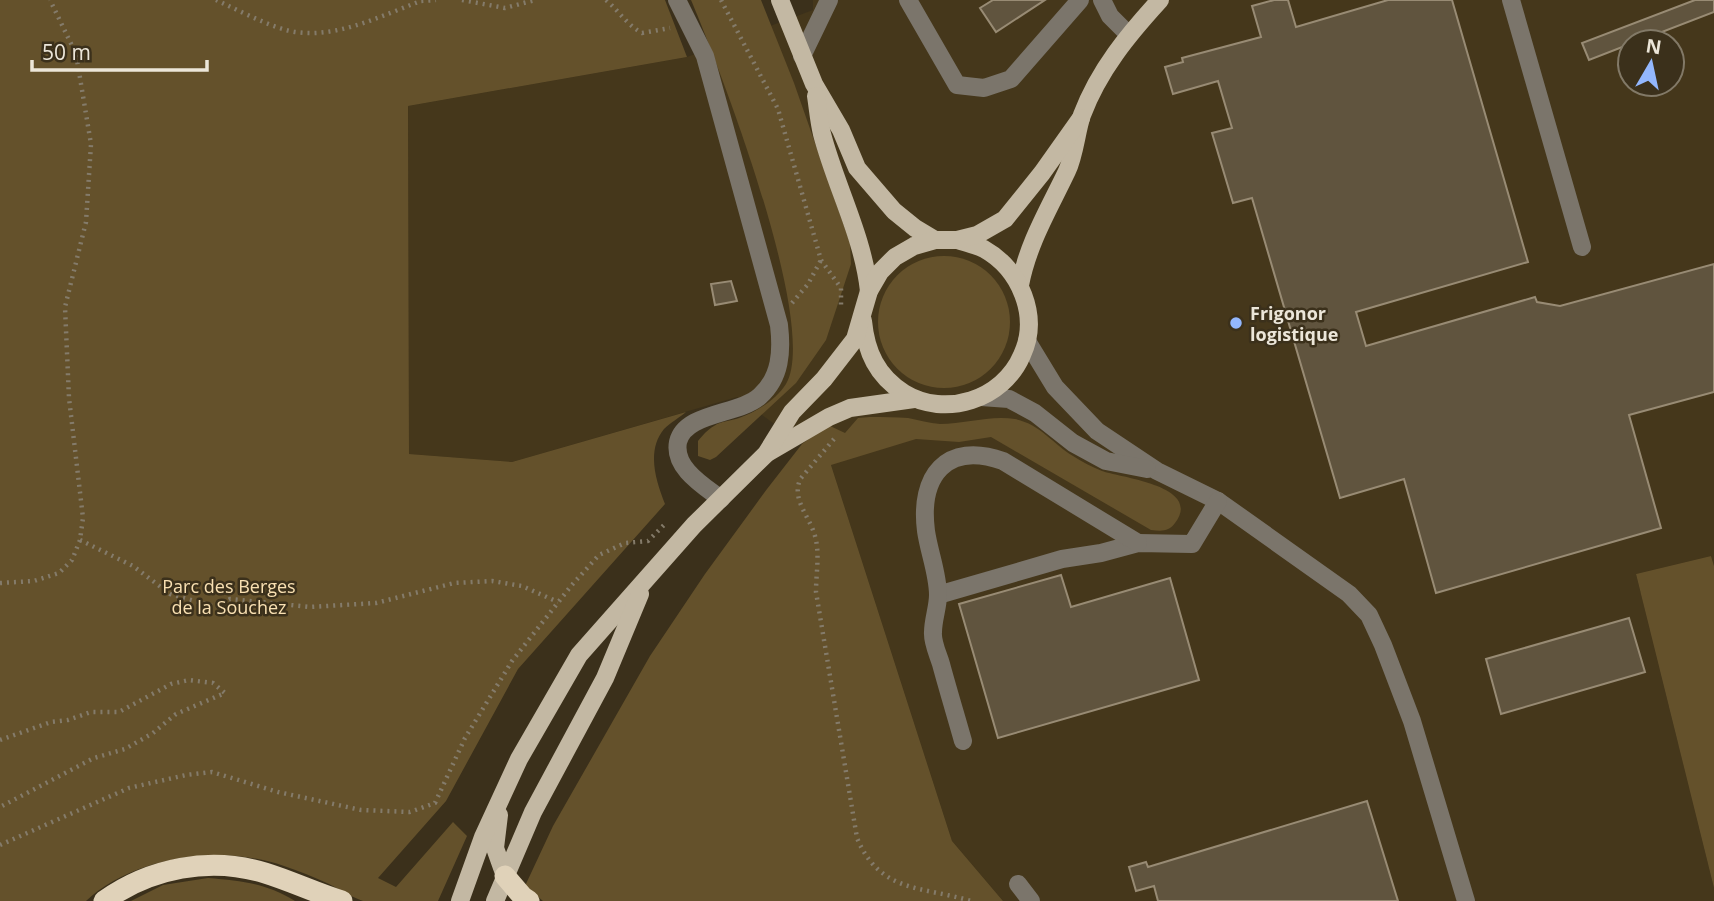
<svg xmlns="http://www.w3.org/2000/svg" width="1714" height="901" font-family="'Open Sans',sans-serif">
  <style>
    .built { fill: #45371b; fill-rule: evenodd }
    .green { fill: #64512b }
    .building { fill: #60543e; stroke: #988b74; stroke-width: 2 }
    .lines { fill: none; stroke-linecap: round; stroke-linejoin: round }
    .path { stroke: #847b6a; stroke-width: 4.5; stroke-dasharray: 2 5; stroke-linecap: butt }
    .minor { stroke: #7b756b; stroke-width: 18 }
    .major { stroke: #c3b8a3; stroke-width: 18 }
    .highway { stroke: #e0d2b9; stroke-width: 21 }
    .poi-dot { fill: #93b7fd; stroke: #3b301b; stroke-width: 2.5 }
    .labels { text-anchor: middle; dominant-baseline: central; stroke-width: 5; stroke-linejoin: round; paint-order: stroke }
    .poi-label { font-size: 18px; font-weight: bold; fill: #ece6d9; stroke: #3b301b; text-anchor: start }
    .park-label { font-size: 18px; fill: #f9e0b2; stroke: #3b301b }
  </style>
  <rect width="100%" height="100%" fill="#3b301b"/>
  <path class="built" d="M813,0h901v566l-3,-10 -75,18 78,314v13h-711l-51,-60 -121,-376 -94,-68 -225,65 -103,-8 -1,-348 279,-49 126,-47zM1630,42h42v42h-42z"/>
  <g class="green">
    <path d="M0,0h665l22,57 -279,49 1,348 103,8 174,-50c-6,5 -16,11 -22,17 -18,22 -8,52 1,75l-147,165 -72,132 -68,77 18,9 57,-65 14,14 -29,65c-18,0 -61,0 -75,0 -12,-4 -24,-12 -34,-17 -15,-7 -30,-13 -45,-18 -62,-22 -150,-10 -198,35h-86z"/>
    <path d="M691,0h70l33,83 56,160 1,21 -25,76 -30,43 -80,74 -6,3 -12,-4v-15c5,-6 9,-11 16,-15 7,-5 17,-5 25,-8 17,-6 37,-18 47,-34 34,-58 -67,-318 -95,-384z"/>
    <circle cx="944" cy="322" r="66"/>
    <path d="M870,417c13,0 26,0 38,1 11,2 21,5 32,6 25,0 50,-9 75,-5 25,5 38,25 58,37 9,6 19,11 29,15 20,7 101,15 73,52 -6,9 -14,8 -24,7l-160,-93 -32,5 -43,-3 -85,26 121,376 51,60h-460l-18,-15 28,-60 97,-170 55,-82 62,-85 35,-45 26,-19 17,8 13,-15z"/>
    <polygon points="1711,556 1714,566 1714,888 1636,574"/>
    <path d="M208,878c34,3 57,5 87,23h-164l32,-16z"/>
  </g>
  <g class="building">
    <polygon points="993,0 1045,0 996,32 980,8"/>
    <polygon points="1274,0 1288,0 1296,27 1388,0 1452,0 1528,262 1356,312 1366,346 1535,297 1537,302 1560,306 1714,264 1714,392 1629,415 1661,528 1436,593 1404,479 1340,498 1252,198 1233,203 1212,133 1232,128 1218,81 1173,94 1165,67 1183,62 1182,58 1261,37 1252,6"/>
    <polygon points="1695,0 1714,0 1714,12 1636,42 1630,42 1630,44 1589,60 1582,43"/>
    <polygon points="731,281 737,301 715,305 711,284"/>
    <polygon points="1061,575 1071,607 1170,578 1199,680 998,738 959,604"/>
    <polygon points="1629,618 1645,672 1501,714 1486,659"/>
    <polygon points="1367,801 1398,901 1158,901 1154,886 1136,891 1129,867 1146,862 1148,867"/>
  </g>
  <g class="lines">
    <g class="path">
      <path d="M216,0c22,10 46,23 70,30 45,12 94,-14 135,-29l15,-1"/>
      <polyline points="462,0 505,8 535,0"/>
      <path d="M606,0c13,11 21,25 36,33l28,-5"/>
      <polyline points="721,0 778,109 821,260 841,288 841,308"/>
      <polyline points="792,303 808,284 821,260"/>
      <path d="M834,439l-33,39c-11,20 9,39 14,58 5,18 1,37 1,56l41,246c23,55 64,48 114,63"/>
      <polyline points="80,540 133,566 170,594 216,607 230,599 310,607 376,603 454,583 492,581 522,586 558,602"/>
      <polyline points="0,583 34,581 59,573 72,560 80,540 83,518 69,398 65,307 86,222 91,144 76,54 50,0"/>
      <polyline points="0,740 51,722 68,720 91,712 119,712 171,684 189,680 213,683 225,693 176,714 153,733 125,749 94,758 0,807"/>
      <polyline points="0,845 129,788 186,775 212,772 278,792 361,810 410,812 435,803 465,738 512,661 571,586 599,555 625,543 648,541 664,525"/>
    </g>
    <g class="minor">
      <path d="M677,0l28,56 74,269c3,26 2,52 -19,71 -21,19 -75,16 -82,46 -5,26 26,44 43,57"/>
      <polyline points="908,0 957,85 984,88 1011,79 1080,0"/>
      <polyline points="1102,0 1110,16 1129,35"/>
      <polyline points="1511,0 1582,247"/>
      <polyline points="802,56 829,0"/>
      <polyline points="1027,341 1055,387 1097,431 1157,471 1218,501 1349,594 1369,615 1383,645 1412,721 1466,901"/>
      <polyline points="981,397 1009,399 1035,413 1073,443 1106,461 1147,469"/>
      <polyline points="938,595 1062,559 1101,553 1138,543 1192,544 1218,501"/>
      <path d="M963,741c-7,-25 -15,-51 -22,-77 -3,-10 -9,-22 -8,-32 0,-12 5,-25 5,-37 0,-21 -9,-43 -12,-64 -7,-55 20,-90 77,-70l135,82"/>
      <polyline points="1018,884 1031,901"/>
    </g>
    <g class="major">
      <polyline points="780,0 814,84 841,130 857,168 894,211 915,228 935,240"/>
      <path d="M816,96c2,13 3,26 6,38 14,53 41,102 47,157"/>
      <path d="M1020,285c8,-42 29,-76 47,-114 8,-17 9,-38 15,-56 17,-45 46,-80 78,-115"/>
      <path d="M863,321c3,31 14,55 41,72 41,25 99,7 118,-38 18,-39 -2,-86 -38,-106 -8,-4 -18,-6 -26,-9"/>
      <polyline points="769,452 829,417 850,408 914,399"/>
      <polyline points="499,815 495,848 505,876"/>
      <polyline points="460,901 483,837 519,759 579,655 694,525 766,454 792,412 824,379 855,339 869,291 880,272 895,257 914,246 935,240 957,240 977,235 1005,219 1042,173 1081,118"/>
      <polyline points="495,901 533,812 605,678 640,594"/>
    </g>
    <g class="highway">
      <polyline points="505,876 523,897 529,901"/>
      <path d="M104,901c46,-33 106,-45 161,-28 26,8 51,20 77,28"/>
    </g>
  </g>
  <circle class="poi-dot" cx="1236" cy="323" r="7"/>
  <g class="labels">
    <g class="poi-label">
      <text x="1250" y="313">Frigonor<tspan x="1250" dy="21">logistique</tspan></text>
    </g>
    <g class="park-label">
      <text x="229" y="586">Parc des Berges<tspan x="229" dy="21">de la Souchez</tspan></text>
    </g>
  </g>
  <g transform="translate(1651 63) rotate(9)"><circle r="33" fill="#3b301b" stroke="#827967" stroke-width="2"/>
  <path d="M0-5L12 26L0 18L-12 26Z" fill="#93b7fd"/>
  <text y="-10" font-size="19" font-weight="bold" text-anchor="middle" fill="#ece6d9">N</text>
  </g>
  <path d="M32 60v10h175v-10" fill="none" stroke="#ece6d9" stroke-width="3.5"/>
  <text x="42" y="60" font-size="21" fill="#ece6d9" stroke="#3b301b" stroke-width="5" paint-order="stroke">50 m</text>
</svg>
